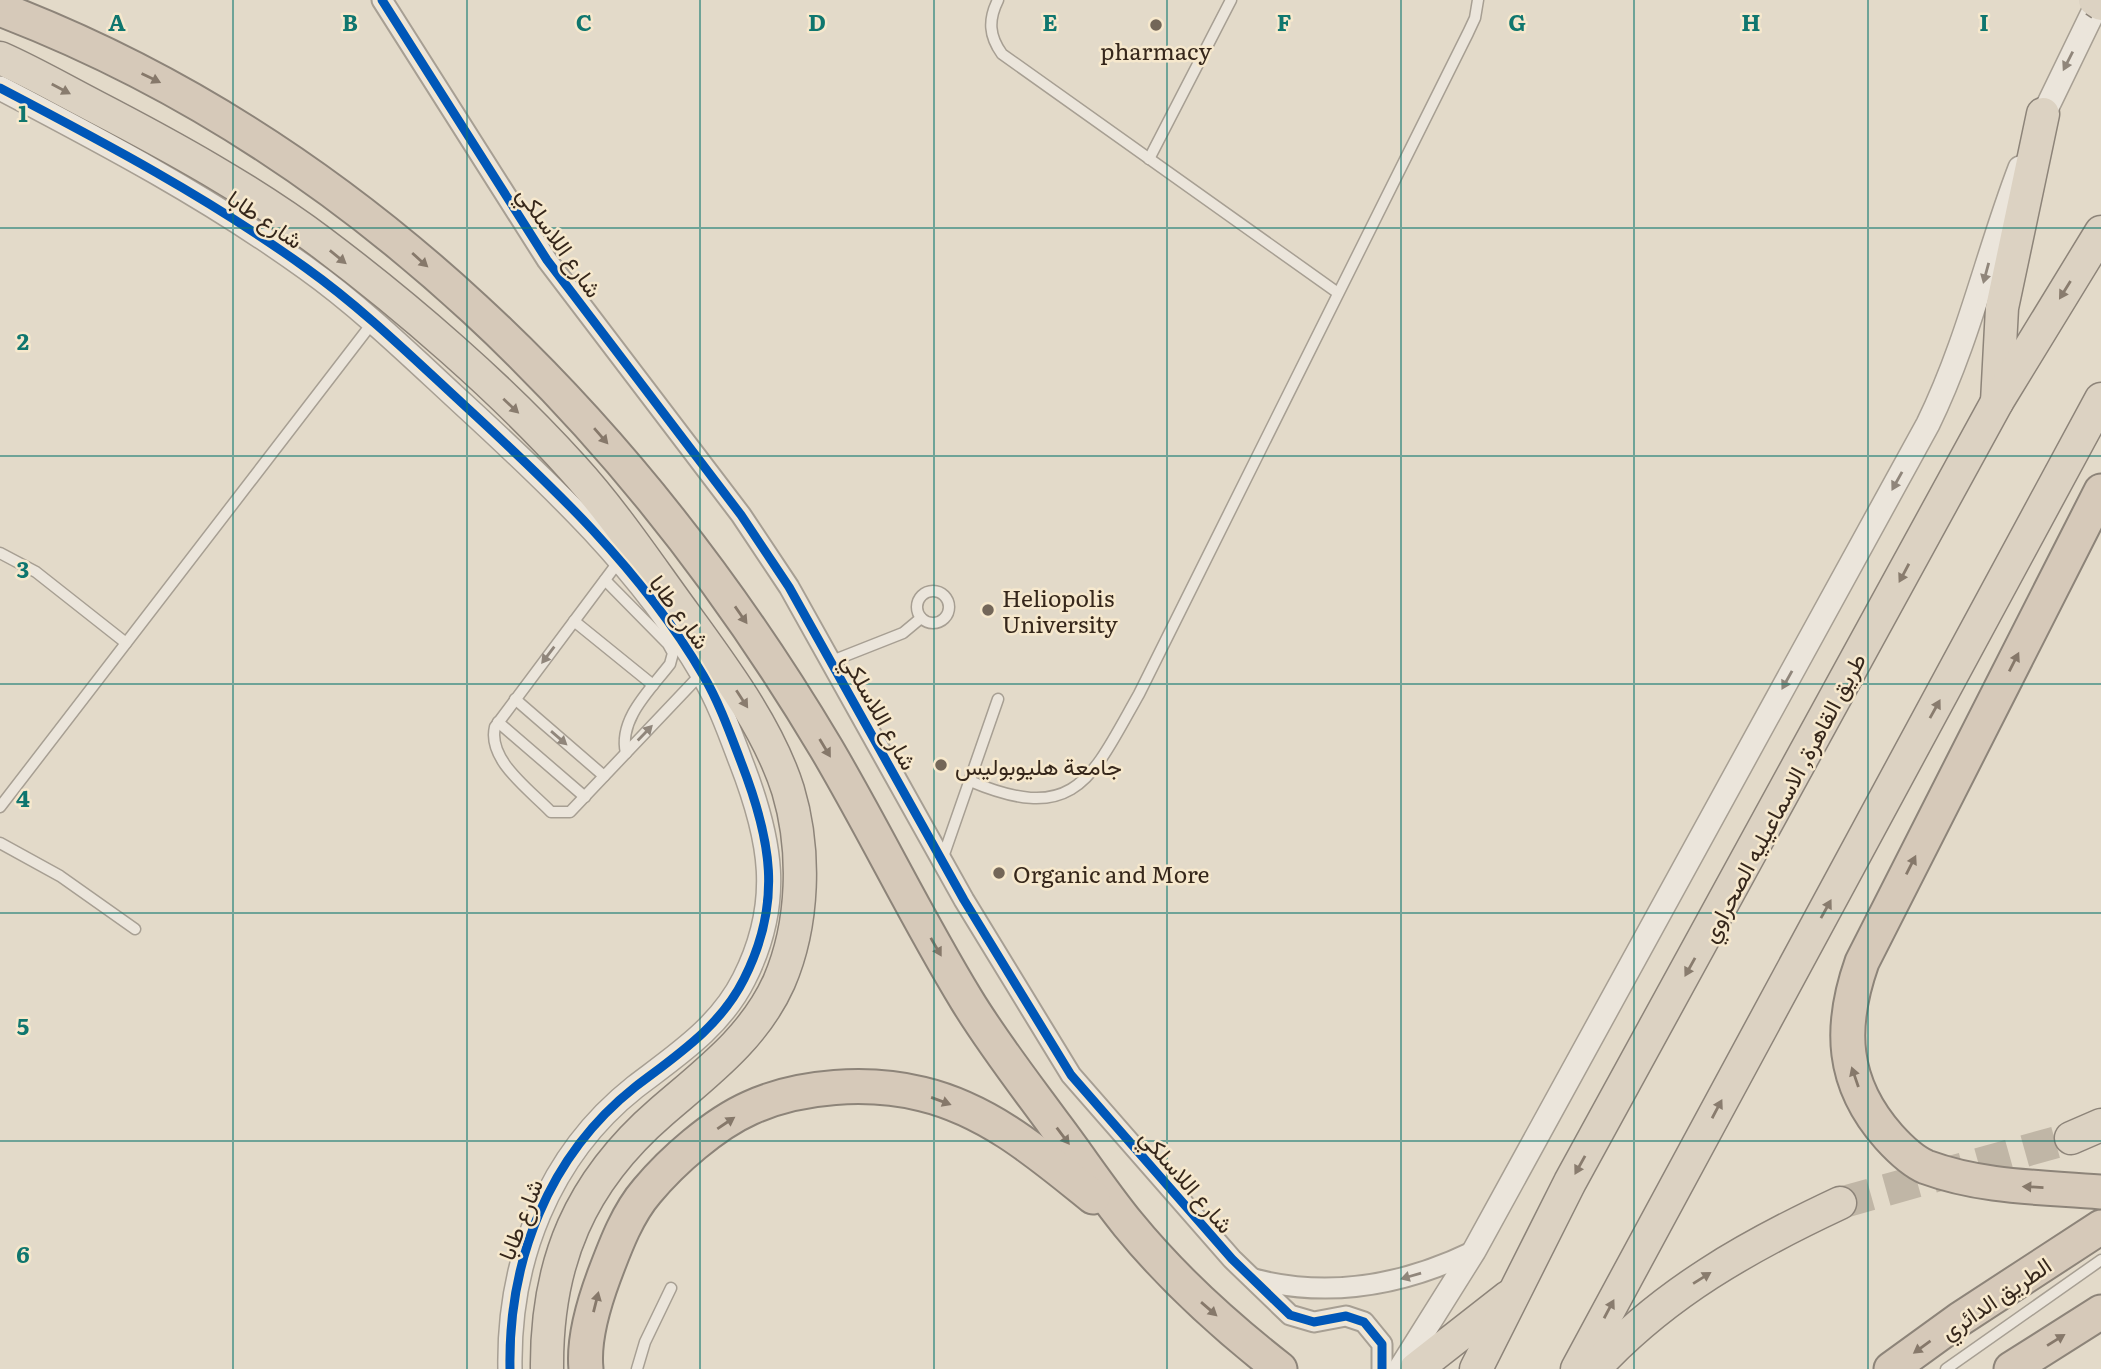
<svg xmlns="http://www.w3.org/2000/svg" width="2101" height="1369" font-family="Literata,Vazirmatn,serif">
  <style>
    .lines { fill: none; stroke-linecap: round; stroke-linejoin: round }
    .trunk-tunnel { stroke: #c0b6a6; stroke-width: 32; stroke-dasharray: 32 16; stroke-linecap: butt }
    .service-casing { stroke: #a79f93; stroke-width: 13 }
    .minor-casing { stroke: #a79f93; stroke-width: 23 }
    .tertiary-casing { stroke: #a79f93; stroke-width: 26 }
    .trunk-casing { stroke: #8d8479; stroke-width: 35 }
    .motorway-casing { stroke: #8d8479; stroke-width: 37 }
    .service { stroke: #ebe5db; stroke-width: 10 }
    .minor { stroke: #ebe5db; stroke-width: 19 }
    .tertiary { stroke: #ebe5db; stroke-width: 23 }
    .trunk { stroke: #dcd2c2; stroke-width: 32 }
    .motorway { stroke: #d6c9b9; stroke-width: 33 }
    .trunk-bridge-casing { stroke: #8d8479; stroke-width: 35; stroke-linecap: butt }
    .trunk-bridge { stroke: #dcd2c2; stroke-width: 32 }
    .cycleway-casing { stroke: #f6e8cd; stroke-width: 13 }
    .cycleway { stroke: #0057b8; stroke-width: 9 }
    .oneway { fill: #90867b }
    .oneway2 { fill: #86786a }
    .oneway3 { fill: #897c6e }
    .grid { fill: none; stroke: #0f766e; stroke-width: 2; stroke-opacity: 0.55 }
    .poi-dot { fill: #736658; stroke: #f6e8cd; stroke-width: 2.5 }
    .labels { text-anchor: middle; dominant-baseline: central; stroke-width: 5; stroke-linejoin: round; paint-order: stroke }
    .poi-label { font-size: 23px; fill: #36271b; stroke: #f6e8cd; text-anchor: start }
    .street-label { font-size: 23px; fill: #36271b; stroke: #f6e8cd }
    .grid-label { font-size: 23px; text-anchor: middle; font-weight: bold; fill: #0f766e; stroke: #f6e8cd; stroke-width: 5; stroke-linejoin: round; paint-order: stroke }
  </style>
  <rect width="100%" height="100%" fill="#e3dac9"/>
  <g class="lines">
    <polyline class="trunk-tunnel" points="1840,1203 2071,1138"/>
    <defs>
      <g id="service">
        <path d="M998,0c-10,20 -9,36 4,54l336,239"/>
        <polyline points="1149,159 1231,0"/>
        <polyline points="0,553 36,572 126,643"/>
        <path d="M619,561l-124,166c-8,33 35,63 56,85h19l131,-138"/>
        <path d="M605,580l63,64 5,9 -3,11c-19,25 -52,55 -44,89"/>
        <circle cx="933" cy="607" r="16"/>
        <polyline points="574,621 653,685"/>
        <polyline points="832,661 903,633 921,618"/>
        <polyline points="515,699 604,776"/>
        <polyline points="498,722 585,797"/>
        <path d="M970,781c106,45 122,-4 169,-87l329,-661 7,-15 3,-18"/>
        <polyline points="0,807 373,322"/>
        <polyline points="0,843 60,876 135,929"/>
        <polyline points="942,860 998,699"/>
        <polyline points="637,1369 645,1342 671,1288"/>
        <polyline points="1946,1369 2101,1260"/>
      </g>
      <g id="minor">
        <polyline points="382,0 547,260 741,515 789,587 964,900 1071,1075 1232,1259 1290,1315 1314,1322 1346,1316 1364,1322 1382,1344 1382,1369"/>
        <path d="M1254,1279c77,20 150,6 220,-28"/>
      </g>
      <g id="tertiary">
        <path d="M0,88c105,55 209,110 306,180 56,40 106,89 157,136 88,81 179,166 240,271 16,27 27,58 38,87 30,77 42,140 3,217 -24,48 -67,76 -109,108 -87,69 -127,174 -125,282"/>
        <polyline points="2038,126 2099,0"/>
        <path d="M1400,1369l74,-118 454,-827c41,-84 59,-170 92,-256"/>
      </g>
      <g id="trunk">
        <path d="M0,58c32,14 63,32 94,48 79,41 157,84 228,137 85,64 179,145 251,225 41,45 76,98 112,147 39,54 83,112 103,175 18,60 16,134 -9,192 -25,56 -73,91 -118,130 -81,70 -115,150 -114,257"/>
        <polyline points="1997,402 2002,308 2043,114"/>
        <polyline points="2071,1138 2101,1125"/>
        <polyline points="1416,1369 1508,1297"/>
        <polyline points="1476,1369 1570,1182 1997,402 2101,232"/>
        <polyline points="1577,1369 2101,399"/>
        <path d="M1594,1369c70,-76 154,-123 246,-166"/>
      </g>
      <g id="motorway">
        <path d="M0,9c356,136 634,417 826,739 49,83 90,169 140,251 26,43 58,84 88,125 25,33 48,68 74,100 44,54 97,102 152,145"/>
        <path d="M2101,491l-239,471c-23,65 -21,121 27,175 10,11 23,24 37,30 57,21 116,20 175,25"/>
        <path d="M586,1369c-3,-29 8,-66 18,-93 11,-29 23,-62 43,-85 25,-30 67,-67 103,-83 50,-23 119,-27 172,-14 67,16 119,61 171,103"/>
        <polyline points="1891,1369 1960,1319 2101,1227"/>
        <polyline points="2011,1369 2101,1312"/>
      </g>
    </defs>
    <use href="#service" class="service-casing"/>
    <use href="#minor" class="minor-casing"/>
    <use href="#tertiary" class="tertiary-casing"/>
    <use href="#trunk" class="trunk-casing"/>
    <use href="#motorway" class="motorway-casing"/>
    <use href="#service" class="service"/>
    <use href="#minor" class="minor"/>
    <use href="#tertiary" class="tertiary"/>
    <use href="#trunk" class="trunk"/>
    <use href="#motorway" class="motorway"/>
    <defs>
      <polyline id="trunk-bridge" points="2095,0 2101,4"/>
    </defs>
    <use href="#trunk-bridge" class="trunk-bridge-casing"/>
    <use href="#trunk-bridge" class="trunk-bridge"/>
    <defs>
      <g id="cycleway">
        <polyline points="382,0 547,260 741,515 789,587 964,900 1071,1075 1232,1259 1290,1315 1314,1322 1346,1316 1364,1322 1382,1344 1382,1369"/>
        <path d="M0,88c105,55 209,110 306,180 56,40 106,89 157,136 88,81 179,166 240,271 16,27 27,58 38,87 30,77 42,140 3,217 -24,48 -67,76 -109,108 -87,69 -127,174 -125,282"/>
      </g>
    </defs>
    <use href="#cycleway" class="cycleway-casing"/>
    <use href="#cycleway" class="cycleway"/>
  </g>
  <defs><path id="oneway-solid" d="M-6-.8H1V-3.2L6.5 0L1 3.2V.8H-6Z" transform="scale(1.75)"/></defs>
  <g class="oneway">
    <use href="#oneway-solid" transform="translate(2068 61) rotate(117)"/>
    <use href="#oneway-solid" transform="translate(1986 273) rotate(105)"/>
    <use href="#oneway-solid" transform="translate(1897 481) rotate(119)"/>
    <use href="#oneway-solid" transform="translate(548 655) rotate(127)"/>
    <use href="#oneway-solid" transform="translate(1787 680) rotate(119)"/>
    <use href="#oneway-solid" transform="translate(645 733) rotate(-46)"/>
    <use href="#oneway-solid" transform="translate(559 738) rotate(41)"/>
    <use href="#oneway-solid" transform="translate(1411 1276) rotate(164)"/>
  </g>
  <g class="oneway2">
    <use href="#oneway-solid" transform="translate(151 78) rotate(26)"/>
    <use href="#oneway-solid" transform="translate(420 260) rotate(42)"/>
    <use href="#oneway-solid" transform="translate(601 436) rotate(49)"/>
    <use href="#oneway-solid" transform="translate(741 615) rotate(55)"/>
    <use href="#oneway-solid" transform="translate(2014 662) rotate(-63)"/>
    <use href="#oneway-solid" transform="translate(825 748) rotate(59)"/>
    <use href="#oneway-solid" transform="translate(1911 865) rotate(-63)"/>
    <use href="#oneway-solid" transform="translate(936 947) rotate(60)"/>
    <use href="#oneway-solid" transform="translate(1855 1077) rotate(-109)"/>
    <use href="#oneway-solid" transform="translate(941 1101) rotate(20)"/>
    <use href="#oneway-solid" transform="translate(726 1123) rotate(-34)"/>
    <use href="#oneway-solid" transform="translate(1063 1136) rotate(53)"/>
    <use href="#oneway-solid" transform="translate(2033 1187) rotate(-177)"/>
    <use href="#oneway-solid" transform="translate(596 1302) rotate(-76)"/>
    <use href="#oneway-solid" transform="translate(1209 1309) rotate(41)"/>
    <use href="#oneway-solid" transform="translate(2056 1340) rotate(-32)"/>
    <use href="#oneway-solid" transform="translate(1922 1347) rotate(144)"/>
  </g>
  <g class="oneway3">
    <use href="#oneway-solid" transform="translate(61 89) rotate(28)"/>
    <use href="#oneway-solid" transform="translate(338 257) rotate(39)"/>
    <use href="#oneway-solid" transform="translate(2065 290) rotate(122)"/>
    <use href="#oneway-solid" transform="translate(511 406) rotate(43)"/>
    <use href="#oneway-solid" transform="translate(1904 573) rotate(118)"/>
    <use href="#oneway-solid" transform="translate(742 699) rotate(57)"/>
    <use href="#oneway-solid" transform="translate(1935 709) rotate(-61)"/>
    <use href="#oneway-solid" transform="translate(1826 909) rotate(-61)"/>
    <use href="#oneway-solid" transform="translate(1690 967) rotate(119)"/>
    <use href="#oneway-solid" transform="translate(1717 1109) rotate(-62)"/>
    <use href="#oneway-solid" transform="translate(1580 1165) rotate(119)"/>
    <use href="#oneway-solid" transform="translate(1702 1278) rotate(-32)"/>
    <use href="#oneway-solid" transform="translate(1609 1309) rotate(-62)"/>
  </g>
  <path class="grid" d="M233,0v1369M467,0v1369M700,0v1369M934,0v1369M1167,0v1369M1401,0v1369M1634,0v1369M1868,0v1369M0,228h2101M0,456h2101M0,684h2101M0,913h2101M0,1141h2101"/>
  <g class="poi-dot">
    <circle cx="1156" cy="25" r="7"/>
    <circle cx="988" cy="610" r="7"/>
    <circle cx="941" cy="765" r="7"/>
    <circle cx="999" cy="873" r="7"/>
  </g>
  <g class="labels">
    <g class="poi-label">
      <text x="1156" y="50" text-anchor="middle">pharmacy</text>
      <text x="1002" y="597">Heliopolis<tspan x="1002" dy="26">University</tspan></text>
      <text x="955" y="765">جامعة هليوبوليس</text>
      <text x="1013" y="873">Organic and More</text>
    </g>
    <g class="street-label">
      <text transform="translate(266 218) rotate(34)">شارع طابا</text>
      <text transform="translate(561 241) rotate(55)">شارع اللاسلكي</text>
      <text transform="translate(681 611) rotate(54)">شارع طابا</text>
      <text transform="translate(881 711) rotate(61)">شارع اللاسلكي</text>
      <text transform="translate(1782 797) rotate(-62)">طريق القاهرة, الاسماعيليه الصحراوي</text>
      <text transform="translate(1188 1180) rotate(49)">شارع اللاسلكي</text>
      <text transform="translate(519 1219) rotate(-69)">شارع طابا</text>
      <text transform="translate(1995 1297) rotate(-34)">الطريق الدائري</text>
    </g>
  </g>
  <g class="grid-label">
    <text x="117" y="31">A</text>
    <text x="350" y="31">B</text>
    <text x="584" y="31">C</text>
    <text x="817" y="31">D</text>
    <text x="1050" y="31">E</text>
    <text x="1284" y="31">F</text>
    <text x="1517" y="31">G</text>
    <text x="1751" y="31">H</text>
    <text x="1984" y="31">I</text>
    <text x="23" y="122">1</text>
    <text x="23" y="350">2</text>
    <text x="23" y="578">3</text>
    <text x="23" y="807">4</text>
    <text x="23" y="1035">5</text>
    <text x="23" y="1263">6</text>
  </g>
</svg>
